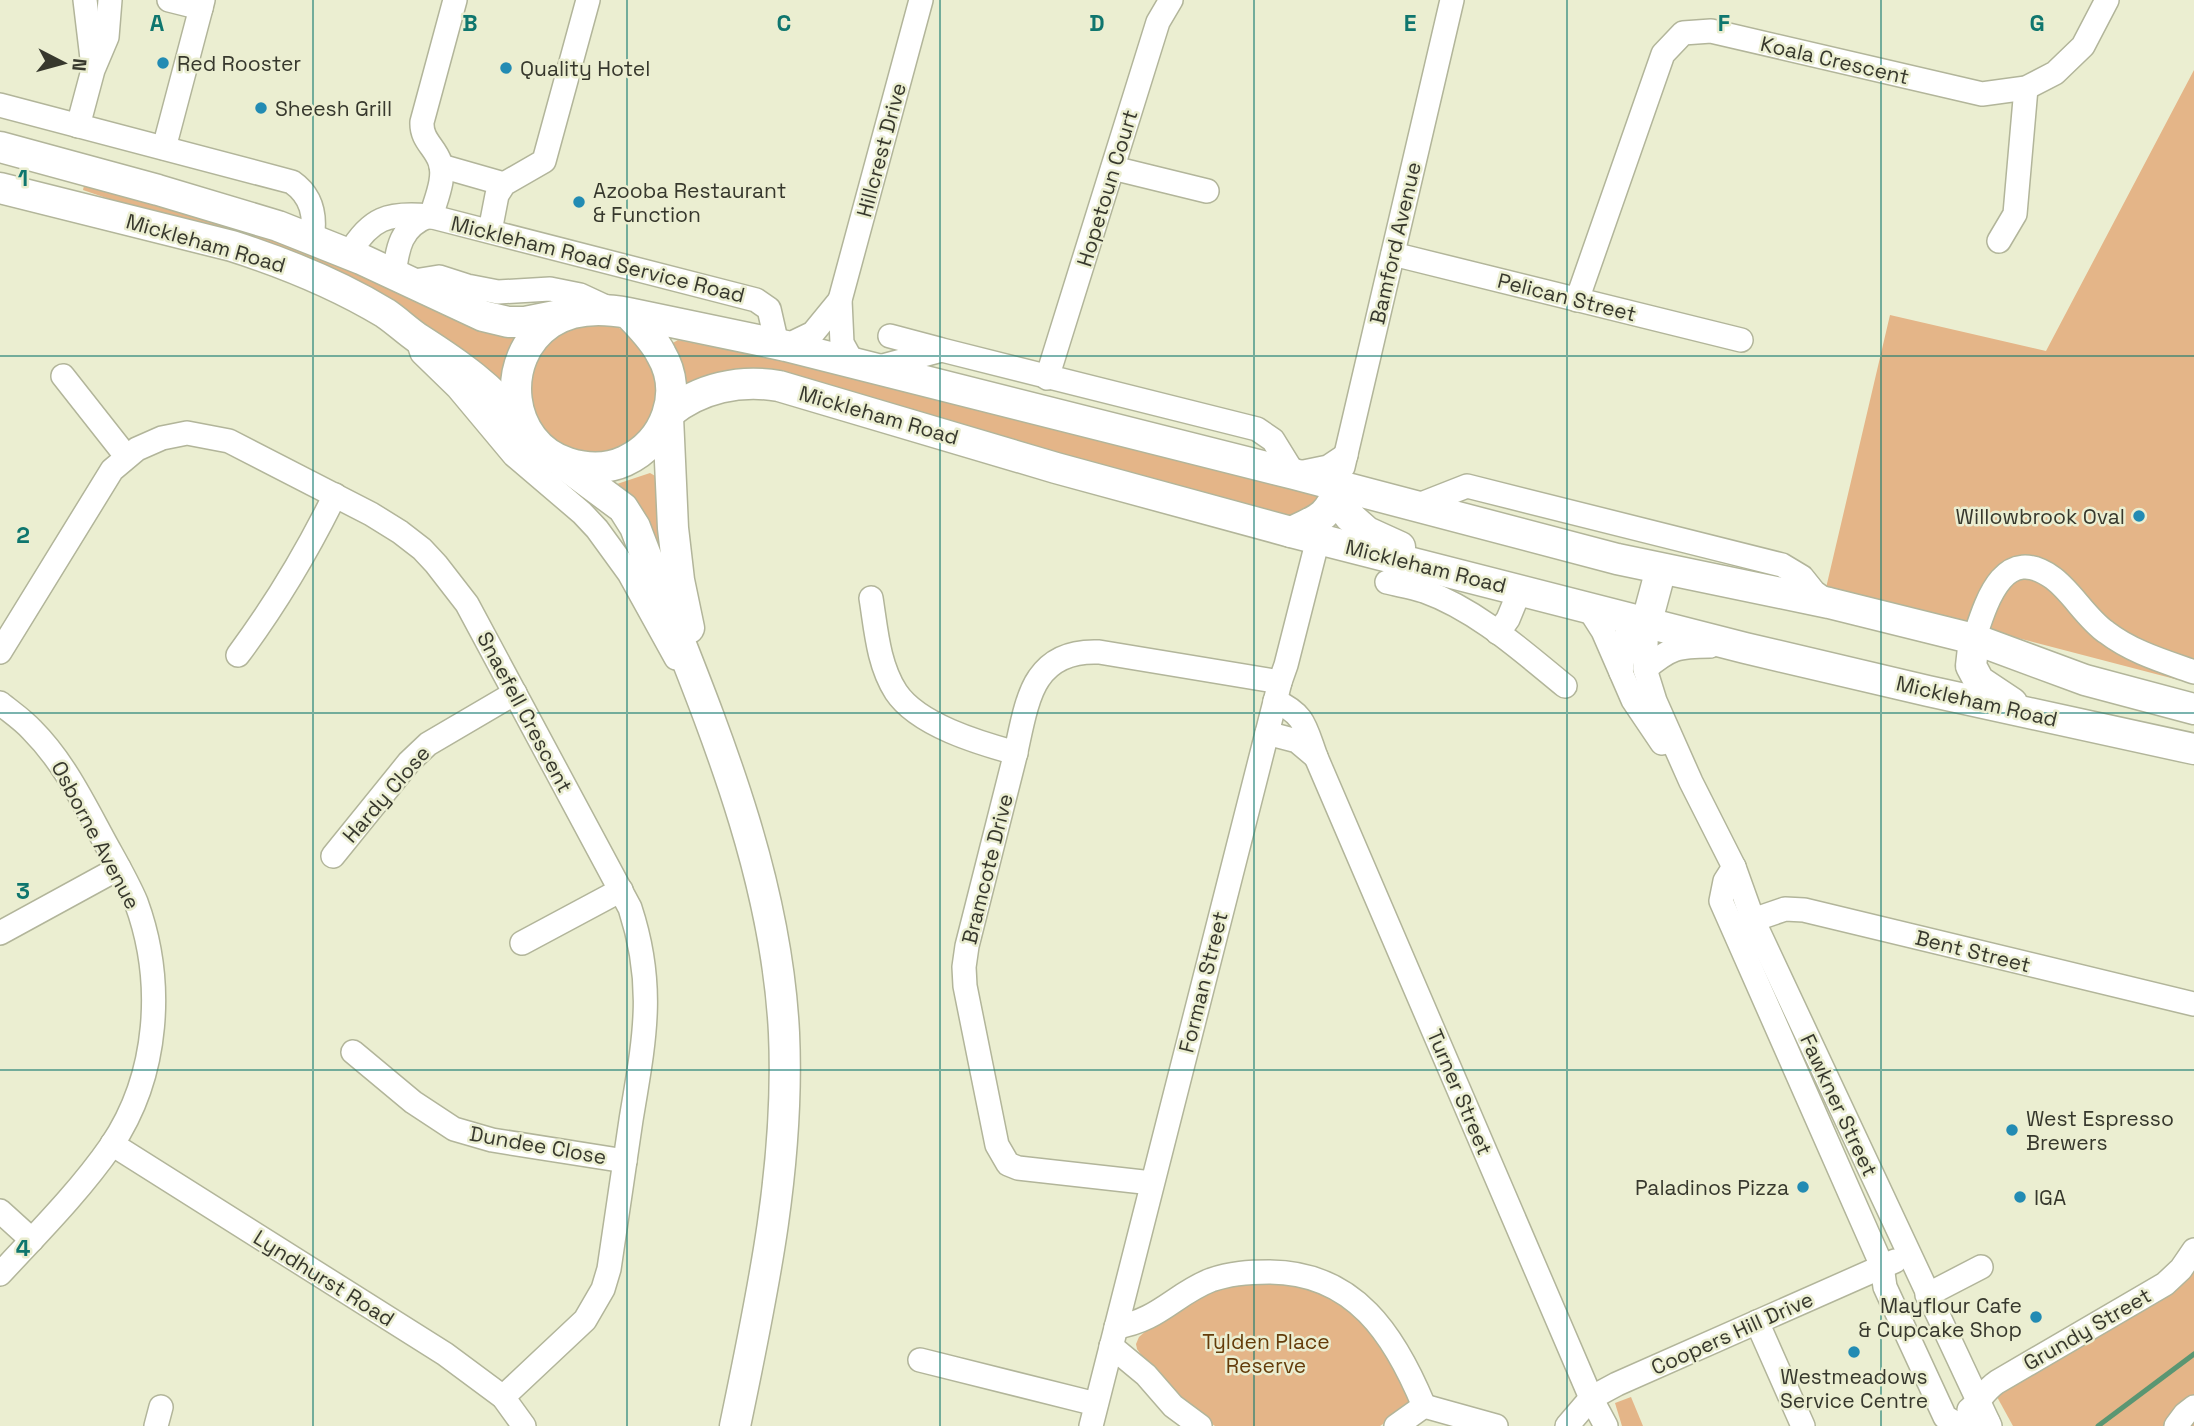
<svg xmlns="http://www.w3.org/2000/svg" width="2194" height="1426" font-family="'Space Grotesk',sans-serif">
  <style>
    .green { fill: #e4b588 }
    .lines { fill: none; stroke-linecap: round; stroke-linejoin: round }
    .stream { stroke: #5a9672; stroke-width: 5 }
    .minor-casing { stroke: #b2b59a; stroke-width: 26 }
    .major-casing { stroke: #b2b59a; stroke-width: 33 }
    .minor { stroke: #fff; stroke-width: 23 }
    .major { stroke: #fff; stroke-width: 30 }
    .grid { fill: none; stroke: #0f766e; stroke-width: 2; stroke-opacity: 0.55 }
    .poi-dot { fill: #228bb3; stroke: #ebeed1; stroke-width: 2.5 }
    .labels { text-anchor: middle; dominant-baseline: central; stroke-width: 5; stroke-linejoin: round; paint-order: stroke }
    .street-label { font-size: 21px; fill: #37382d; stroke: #ebeed1 }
    .poi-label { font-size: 21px; fill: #37382d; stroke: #ebeed1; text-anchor: start }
    .park-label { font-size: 21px; fill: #643c0a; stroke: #ebeed1 }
    .grid-label { font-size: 23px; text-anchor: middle; font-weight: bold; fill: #0f766e; stroke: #ebeed1; stroke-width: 5; stroke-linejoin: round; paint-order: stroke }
  </style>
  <rect width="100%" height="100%" fill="#ebeed1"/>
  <g class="green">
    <polygon points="2194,70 2194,684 1826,588 1890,315 2046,351"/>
    <polygon points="85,181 207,211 523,332 504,386 467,361 150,213 83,190"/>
    <circle cx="594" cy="388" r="65"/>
    <polygon points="678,340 853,375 1325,495 1296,520 811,386 683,394 671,344"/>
    <polygon points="650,473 657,477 669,576 617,484"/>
    <polygon points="2194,1267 2194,1426 2013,1426 1996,1395"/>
    <path d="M1269,1278l57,13 49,37 36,63 -2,16 -29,19h-165c-32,-19 -57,-45 -78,-77l-1,-5 3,-7 17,-15 45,-30z"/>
    <polygon points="1631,1397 1643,1426 1622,1426 1615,1403"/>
  </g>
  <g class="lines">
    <polyline class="stream" points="2098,1426 2194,1354"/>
    <defs>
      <g id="minor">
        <polyline points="85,0 93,67"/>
        <polyline points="169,0 201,8 203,0"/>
        <path d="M0,105l292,77c20,14 24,34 20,57"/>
        <polyline points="78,126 93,70 107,37 110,0"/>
        <polyline points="164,148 201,8"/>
        <polyline points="441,166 504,184"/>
        <polyline points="1113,168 1207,191"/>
        <path d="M431,217c4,-16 15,-39 9,-55 -5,-15 -19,-22 -18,-40l33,-122"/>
        <polyline points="490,231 497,195 504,184 544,161 588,0"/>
        <polyline points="1999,241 2015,214 2026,88"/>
        <path d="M349,254c21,-36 39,-42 80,-38l327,84 13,9 8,35"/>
        <polyline points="1393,254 1741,340"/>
        <path d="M394,276c3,-28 7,-50 35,-60"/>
        <polyline points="408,282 439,277 467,286 498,292 550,289 580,295 608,308"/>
        <polyline points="1577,300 1663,54 1683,33 1711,31 1982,94 2026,88 2055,73 2083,46 2107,0"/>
        <polyline points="890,336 939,349"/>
        <polyline points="786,346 813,333 840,300"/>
        <polyline points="420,347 422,353 458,388 514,455 582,513 597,529 629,573 676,658"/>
        <polyline points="853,363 842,343 840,300 921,0"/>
        <polyline points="875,368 942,350 1257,429 1273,440 1294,474 1328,467 1346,455"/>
        <polyline points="63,376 126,456"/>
        <polyline points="1047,378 1158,22 1171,0"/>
        <polyline points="1343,467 1452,0"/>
        <polyline points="1416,506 1467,486 1782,565 1802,577 1814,592 1829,603"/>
        <path d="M1387,582c12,3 25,5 37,9 53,19 98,60 141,95"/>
        <path d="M871,598c5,31 7,66 25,94 22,33 83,51 120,61"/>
        <polyline points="1587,606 1603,631 1633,700 1662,743"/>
        <polyline points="1647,621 1645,669 1655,701 1691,782 1734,867 1753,920 1990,1426"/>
        <polyline points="1498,633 1508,619 1520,590"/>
        <path d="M1974,639c12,-36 29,-97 79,-61 19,14 33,40 53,54 26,20 57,29 88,40"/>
        <path d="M0,652l112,-182 25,-21 25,-11 25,-5 42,8 142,73 29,18 22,17 14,15 31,40 163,304c26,79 14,133 1,212 -7,50 -15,99 -22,149l-6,20 -18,31 -82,77"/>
        <path d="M238,655c38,-51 69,-103 97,-160"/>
        <path d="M1645,669c25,-21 32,-23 65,-23"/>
        <polyline points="1621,672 1629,617"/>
        <path d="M1275,701c30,13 30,26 41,56l275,641 15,28"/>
        <path d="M0,703c11,9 23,17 32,27 33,33 53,76 75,116 10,18 21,37 29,56 29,79 23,173 -25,244 -32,46 -73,87 -111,128"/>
        <polyline points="1267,733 1297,741 1316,757"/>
        <polyline points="333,856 409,762 428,744 515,693"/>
        <polyline points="1734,867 1725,881 1721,901 1882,1266 1885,1287 1945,1417 1957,1424 1969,1425 1988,1422"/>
        <polyline points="1753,920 1785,909 1804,910 2194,1004"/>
        <polyline points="0,933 119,868"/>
        <polyline points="522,943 621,890"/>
        <polyline points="353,1052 413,1102 454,1129 492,1140 625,1161"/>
        <polyline points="112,1144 445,1354 503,1397 524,1426"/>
        <path d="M1152,1183l-134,-15 -10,-4 -11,-19 -32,-159 -1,-19 3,-21c16,-62 31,-124 47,-186 6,-24 11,-62 25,-82 14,-21 36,-27 60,-26l181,30"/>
        <polyline points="0,1211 32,1240"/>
        <polyline points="1927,1295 1981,1267"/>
        <polyline points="1757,1322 1803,1426"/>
        <path d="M1116,1327c42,-6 59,-33 95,-47 20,-7 38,-8 58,-8 86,0 126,64 155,134"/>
        <polyline points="1111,1346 1146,1375 1173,1406 1200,1426"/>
        <polyline points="920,1360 1096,1404"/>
        <polyline points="1424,1406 1496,1426"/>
        <path d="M1969,1410c11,-9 16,-20 28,-28l168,-98 16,-15 13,-19"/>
        <polyline points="156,1426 161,1407"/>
        <polyline points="1091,1426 1280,682 1286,665 1318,539"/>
        <polyline points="1396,1426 1424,1406"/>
        <polyline points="1567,1426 1591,1398 1617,1384 1895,1261"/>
        <polyline points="2176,1426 2185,1414 2194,1407"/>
      </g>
      <g id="major">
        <polyline points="0,147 158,190 278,226 361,259 483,316 508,322 525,322 560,315"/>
        <path d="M0,188l232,58c53,17 105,38 153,67 12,8 22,18 34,26 39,25 74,49 102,86"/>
        <path d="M628,313c11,12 25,25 33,41 23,39 5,88 -36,107 -17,8 -38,8 -57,2 -61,-19 -70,-105 -18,-140 23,-15 52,-15 78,-10l149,31 9,2 508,128 323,85 212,44 145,36 111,41 109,29"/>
        <path d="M669,413c31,-25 71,-34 110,-27l277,82 235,64 454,116 183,43 266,58"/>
        <polyline points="668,417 673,528 679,580 689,628"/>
        <path d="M565,465l58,43 12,19c62,164 140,327 149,506 6,133 -22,263 -49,393"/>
        <polyline points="1341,486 1349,516 1367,532 1400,547"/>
        <path d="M1291,532c31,-14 36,-15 50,-46"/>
        <polyline points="1647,621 1661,569"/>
        <polyline points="1974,639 1971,666 1979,681 2012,703"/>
      </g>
    </defs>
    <use href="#minor" class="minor-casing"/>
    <use href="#major" class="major-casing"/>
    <use href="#minor" class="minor"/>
    <use href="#major" class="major"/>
  </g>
  <path class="grid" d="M313,0v1426M627,0v1426M940,0v1426M1254,0v1426M1567,0v1426M1881,0v1426M0,356h2194M0,713h2194M0,1070h2194"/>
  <g class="poi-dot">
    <circle cx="163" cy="63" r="7"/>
    <circle cx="506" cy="68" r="7"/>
    <circle cx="261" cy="108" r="7"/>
    <circle cx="579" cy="202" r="7"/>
    <circle cx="2139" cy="516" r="7"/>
    <circle cx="2012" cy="1130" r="7"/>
    <circle cx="1803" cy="1187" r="7"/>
    <circle cx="2020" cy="1197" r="7"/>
    <circle cx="2036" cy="1317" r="7"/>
    <circle cx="1854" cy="1352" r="7"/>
  </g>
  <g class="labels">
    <g class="street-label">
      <text transform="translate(1835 60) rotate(13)">Koala Crescent</text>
      <text transform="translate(881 150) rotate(-75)">Hillcrest Drive</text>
      <text transform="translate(1107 188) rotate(-73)">Hopetoun Court</text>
      <text transform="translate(206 243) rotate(16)">Mickleham Road</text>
      <text transform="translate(1395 243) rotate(-77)">Bamford Avenue</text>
      <text transform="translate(598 259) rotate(14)">Mickleham Road Service Road</text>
      <text transform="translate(1567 297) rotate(14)">Pelican Street</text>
      <text transform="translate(879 415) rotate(16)">Mickleham Road</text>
      <text transform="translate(1426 566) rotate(14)">Mickleham Road</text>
      <text transform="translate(1977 701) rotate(13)">Mickleham Road</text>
      <text transform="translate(525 712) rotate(62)">Snaefell Crescent</text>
      <text transform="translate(386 794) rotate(-49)">Hardy Close</text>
      <text transform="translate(96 835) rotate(62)">Osborne Avenue</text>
      <text transform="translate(987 869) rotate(-76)">Bramcote Drive</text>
      <text transform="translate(1973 951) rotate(14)">Bent Street</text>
      <text transform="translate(1203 982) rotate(-76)">Forman Street</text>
      <text transform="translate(1460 1092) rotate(67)">Turner Street</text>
      <text transform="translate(1839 1105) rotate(65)">Fawkner Street</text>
      <text transform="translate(538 1145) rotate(10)">Dundee Close</text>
      <text transform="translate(324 1278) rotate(32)">Lyndhurst Road</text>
      <text transform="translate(2087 1329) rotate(-30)">Grundy Street</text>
      <text transform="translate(1732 1333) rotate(-24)">Coopers Hill Drive</text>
    </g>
    <g class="poi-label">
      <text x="177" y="63">Red Rooster</text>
      <text x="520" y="68">Quality Hotel</text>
      <text x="275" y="108">Sheesh Grill</text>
      <text x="593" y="190">Azooba Restaurant<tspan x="593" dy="24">&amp; Function</tspan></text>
      <text x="2125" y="516" text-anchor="end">Willowbrook Oval</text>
      <text x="2026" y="1118">West Espresso<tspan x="2026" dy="24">Brewers</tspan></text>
      <text x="1789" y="1187" text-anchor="end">Paladinos Pizza</text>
      <text x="2034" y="1197">IGA</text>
      <text x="2022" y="1305" text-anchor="end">Mayflour Cafe<tspan x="2022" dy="24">&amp; Cupcake Shop</tspan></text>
      <text x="1854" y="1376" text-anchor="middle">Westmeadows<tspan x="1854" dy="24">Service Centre</tspan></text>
    </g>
    <g class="park-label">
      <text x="1266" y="1341">Tylden Place<tspan x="1266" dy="24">Reserve</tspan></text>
    </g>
  </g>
  <g class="grid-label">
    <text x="157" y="31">A</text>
    <text x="470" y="31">B</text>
    <text x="784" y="31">C</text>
    <text x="1097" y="31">D</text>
    <text x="1410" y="31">E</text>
    <text x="1724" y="31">F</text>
    <text x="2037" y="31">G</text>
    <text x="23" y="186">1</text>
    <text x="23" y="543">2</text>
    <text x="23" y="899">3</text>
    <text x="23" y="1256">4</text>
  </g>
  <g transform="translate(63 63) rotate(96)" stroke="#ebeed1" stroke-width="5" paint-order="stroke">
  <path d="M0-5L12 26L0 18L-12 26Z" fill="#37382d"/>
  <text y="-10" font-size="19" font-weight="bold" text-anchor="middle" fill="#37382d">N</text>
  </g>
</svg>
